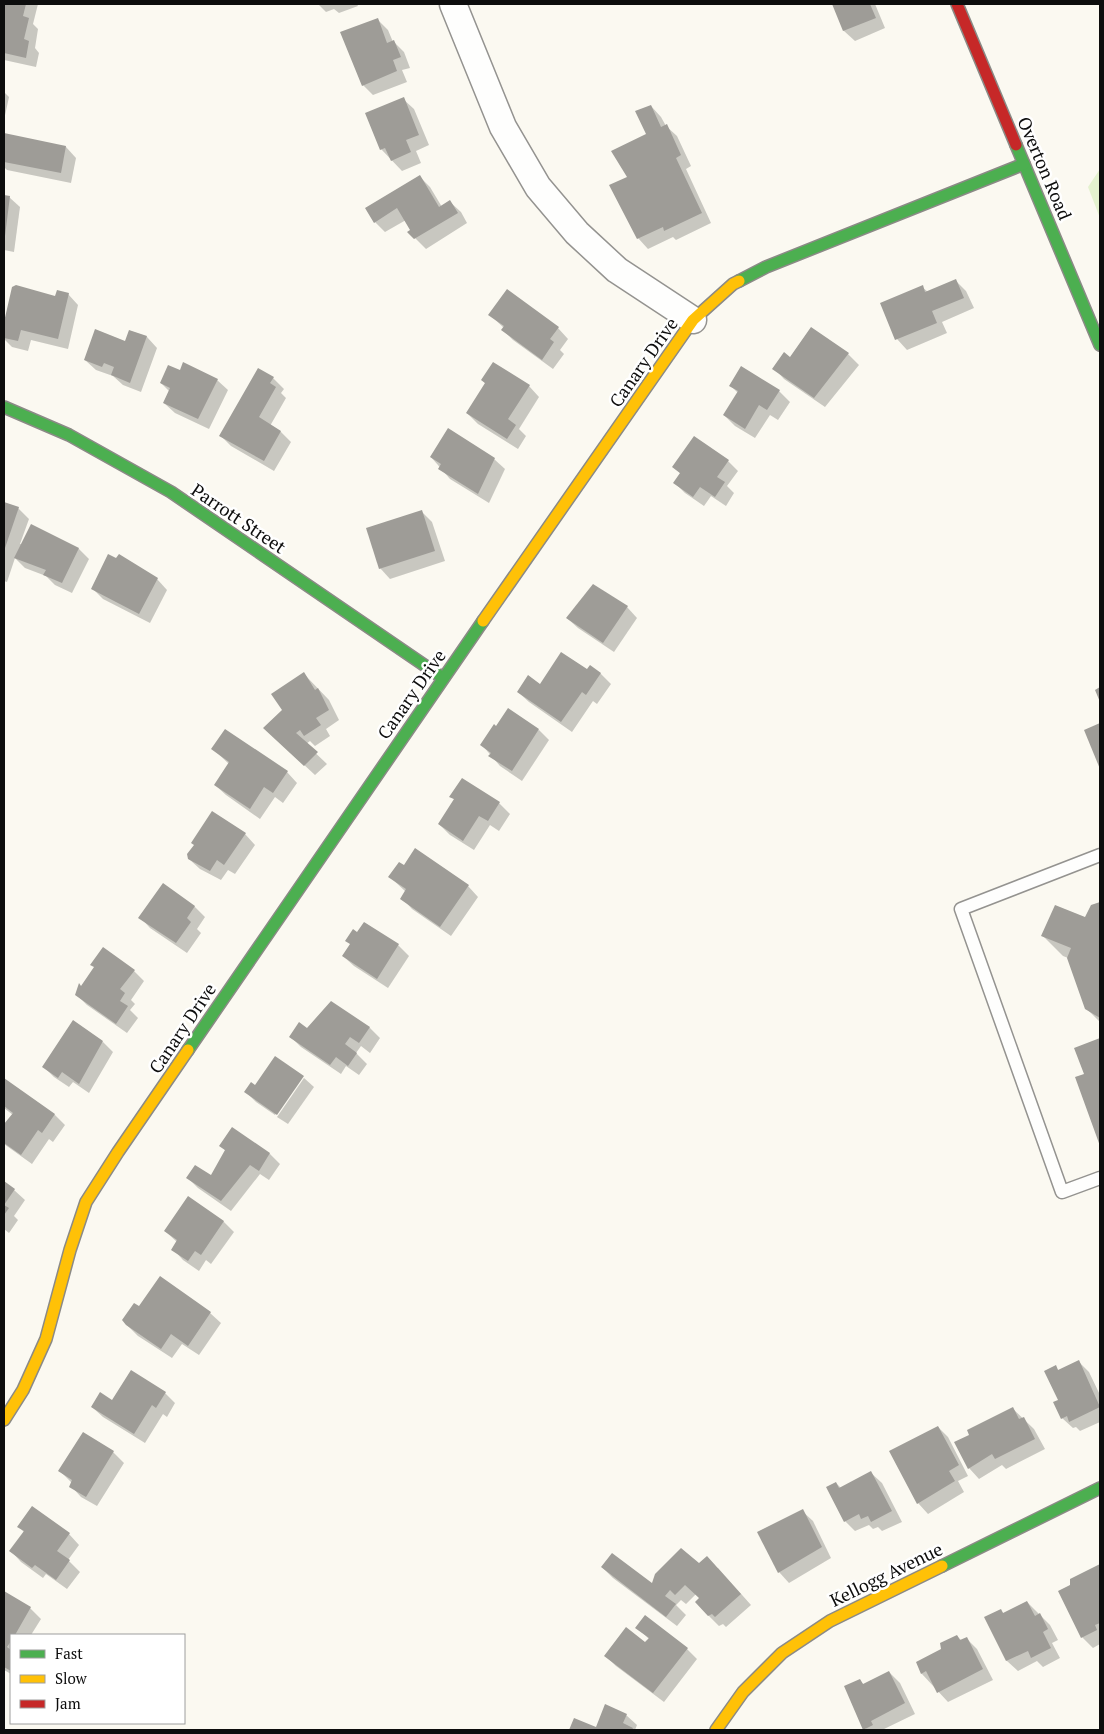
<svg xmlns="http://www.w3.org/2000/svg" width="1104" height="1734" font-family="'PT Serif',serif">
  <style>
    .green { fill: #e4f2cf }
    .shadow { fill: #0003 }
    .building { fill: #9e9c97 }
    .lines { fill: none; stroke-linecap: round; stroke-linejoin: round }
    .lane-casing { stroke: #949390; stroke-width: 15 }
    .street-casing { stroke: #949390; stroke-width: 29 }
    .fast-casing { stroke: #8b8a86; stroke-width: 14 }
    .slow-casing { stroke: #8b8a86; stroke-width: 14 }
    .jam-casing { stroke: #8b8a86; stroke-width: 14 }
    .lane { stroke: #fefefd; stroke-width: 12 }
    .street { stroke: #fefefd; stroke-width: 26 }
    .fast { stroke: #4caf50; stroke-width: 11 }
    .slow { stroke: #ffc107; stroke-width: 11 }
    .jam { stroke: #c62828; stroke-width: 11 }
    .labels { text-anchor: middle; dominant-baseline: central; stroke-width: 5; stroke-linejoin: round; paint-order: stroke }
    .street-label { font-size: 18px; fill: #0d0d0d; stroke: #fff }
  </style>
  <rect width="100%" height="100%" fill="#fbf9f1"/>
  <polygon class="green" points="1100,169 1100,218 1088,187"/>
  <g class="shadow">
    <polygon points="4,4 38,4 33,24 38,29 35,48 39,53 36,67 4,60"/>
    <polygon points="318,4 357,4 358,6 339,13 334,9 326,12"/>
    <polygon points="833,4 875,4 885,28 855,41 844,31"/>
    <polygon points="377,19 388,30 393,42 394,42 404,52 410,68 402,70 407,82 373,95 363,85"/>
    <polygon points="4,92 9,97 4,120"/>
    <polygon points="403,99 414,109 429,145 416,151 421,163 402,171 381,149"/>
    <polygon points="651,106 661,117 666,126 677,136 691,166 686,169 711,223 676,240 673,237 648,249 638,238 628,178 647,135"/>
    <polygon points="4,135 66,147 76,158 71,183 7,170 4,167"/>
    <polygon points="420,177 430,187 442,207 450,202 461,212 467,223 426,249 409,232 412,230 406,220 385,232 375,222"/>
    <polygon points="4,196 9,197 20,207 14,252 4,250"/>
    <polygon points="956,281 966,291 974,308 942,322 947,333 907,350 897,339 922,287 928,292"/>
    <polygon points="13,287 56,298 68,294 78,305 68,349 31,340 28,351 12,347 4,339 4,327"/>
    <polygon points="490,315 558,328 568,339 560,350 564,354 553,369 513,340 503,330 504,328"/>
    <polygon points="811,328 848,354 859,365 825,407 784,379 774,368 790,358"/>
    <polygon points="130,331 147,337 157,348 141,392 123,385 113,376 96,370 85,360 126,342"/>
    <polygon points="741,368 779,391 790,402 778,420 770,415 755,438 735,426 724,415 738,393 731,386"/>
    <polygon points="259,370 273,378 284,389 281,393 286,398 270,426 281,432 291,442 274,471 231,446 221,436"/>
    <polygon points="180,372 217,380 228,390 209,429 175,413 164,403 169,391 161,383"/>
    <polygon points="482,380 529,386 539,397 519,429 526,436 518,449 478,424 467,413 486,384"/>
    <polygon points="431,457 494,459 505,469 489,503 450,479"/>
    <polygon points="728,461 738,471 727,486 734,493 726,506 711,496 704,506 685,493 675,483 681,474 673,467"/>
    <polygon points="4,503 18,508 29,519 20,544 22,544 31,525 79,549 89,559 72,593 55,585 46,576 25,568 15,558 7,582 4,581"/>
    <polygon points="422,512 432,522 445,561 390,579 380,568"/>
    <polygon points="157,579 167,590 150,623 103,599 92,588"/>
    <polygon points="627,607 637,618 614,652 578,628 567,618"/>
    <polygon points="590,667 601,674 611,684 597,704 593,701 572,732 529,702 518,692 587,671"/>
    <polygon points="304,674 329,700 339,720 326,729 330,736 315,746 310,741 306,744 327,764 315,775 275,738 283,711"/>
    <polygon points="539,730 549,740 522,781 500,766 482,745"/>
    <polygon points="213,749 287,772 297,783 283,803 275,797 260,819 226,795 215,785 229,764"/>
    <polygon points="451,797 499,803 510,814 499,831 490,825 474,850 450,835 439,824 455,800"/>
    <polygon points="245,834 255,845 235,874 228,870 221,880 200,869 189,859"/>
    <polygon points="390,877 468,886 478,897 451,936 412,909 402,898 406,892"/>
    <polygon points="1100,903 1100,1022 1086,1008 1068,958 1063,956 1043,936 1086,919 1092,906"/>
    <polygon points="194,906 205,917 197,929 201,933 187,953 150,928 140,917"/>
    <polygon points="365,923 398,945 409,956 388,988 354,966 343,956"/>
    <polygon points="134,971 144,981 131,1000 135,1004 130,1010 138,1018 127,1033 87,1005 77,995 82,987"/>
    <polygon points="331,1002 370,1028 380,1038 370,1053 361,1046 356,1053 367,1064 359,1075 346,1066 341,1074 301,1047 290,1036 308,1030"/>
    <polygon points="1100,1039 1100,1143 1077,1078 1085,1075 1076,1048"/>
    <polygon points="103,1042 113,1052 89,1093 73,1082 69,1087 54,1077 44,1067"/>
    <polygon points="275,1058 303,1077 302,1077 275,1115 256,1102 246,1092 255,1087"/>
    <polygon points="304,1078 314,1087 288,1124 277,1117"/>
    <polygon points="4,1079 55,1115 65,1125 53,1142 49,1139 32,1164 4,1144 4,1126 13,1115 4,1108"/>
    <polygon points="232,1128 270,1154 280,1164 269,1180 260,1174 231,1211 198,1188 188,1178 212,1177 226,1151 220,1146"/>
    <polygon points="4,1183 14,1190 25,1200 14,1216 18,1220 9,1233 4,1229"/>
    <polygon points="223,1221 234,1232 211,1264 206,1260 199,1271 183,1260 173,1249 177,1242 165,1231"/>
    <polygon points="140,1308 210,1313 221,1323 199,1355 182,1344 172,1358 138,1336 127,1325"/>
    <polygon points="1078,1361 1089,1372 1100,1395 1100,1422 1080,1431 1076,1427 1073,1428 1062,1418 1055,1367 1059,1371"/>
    <polygon points="165,1393 175,1403 167,1417 163,1414 145,1443 103,1417 92,1407"/>
    <polygon points="1012,1408 1034,1429 1045,1449 1006,1469 1002,1465 979,1479 969,1468 970,1435"/>
    <polygon points="938,1427 948,1437 968,1476 958,1481 964,1492 928,1514 918,1503"/>
    <polygon points="113,1452 124,1463 97,1506 81,1497 71,1486 72,1483 60,1471"/>
    <polygon points="871,1473 882,1483 902,1522 882,1531 878,1527 873,1529 869,1525 855,1531 845,1521 836,1483 841,1488"/>
    <polygon points="802,1511 813,1521 831,1558 789,1583 779,1572"/>
    <polygon points="19,1527 69,1534 79,1545 68,1560 80,1572 67,1589 46,1574 43,1578 21,1562 11,1551 24,1532"/>
    <polygon points="699,1565 718,1568 751,1605 726,1627 723,1624 719,1626 709,1616 697,1602 701,1598 696,1594 686,1604 681,1600 676,1605 686,1615 677,1626 613,1578 602,1567 652,1585"/>
    <polygon points="1100,1565 1100,1644 1093,1648 1082,1637 1060,1592 1071,1586 1071,1580"/>
    <polygon points="4,1592 30,1608 41,1619 31,1635 11,1635 11,1674 4,1670"/>
    <polygon points="1027,1602 1050,1625 1058,1640 1052,1643 1060,1658 1043,1667 1037,1661 1018,1671 1007,1661 985,1618 1000,1610 1004,1614"/>
    <polygon points="637,1627 687,1649 697,1659 664,1702 616,1666 606,1656 646,1643 649,1639"/>
    <polygon points="957,1636 962,1641 967,1639 977,1649 993,1680 948,1702 922,1674 917,1663 943,1650"/>
    <polygon points="889,1672 900,1683 915,1714 882,1730 866,1730 859,1680 864,1685"/>
    <polygon points="626,1715 637,1725 635,1730 570,1730 575,1720 596,1729"/>
  </g>
  <g class="building">
    <polygon points="4,4 26,4 23,16 29,18 24,39 29,41 26,58 4,53"/>
    <polygon points="832,4 870,4 876,18 843,31"/>
    <polygon points="378,18 387,43 394,40 401,57 393,60 397,71 362,86 340,32"/>
    <polygon points="404,97 419,135 406,140 411,152 391,161 385,148 380,150 365,113"/>
    <polygon points="651,105 661,127 667,124 681,155 676,158 702,213 664,231 663,227 637,239 609,185 627,177 611,151 646,134 635,111"/>
    <polygon points="4,133 66,146 61,173 4,162"/>
    <polygon points="420,175 439,207 450,200 458,213 414,239 407,232 410,230 397,208 374,223 365,208"/>
    <polygon points="4,195 10,196 5,236 4,236"/>
    <polygon points="956,279 964,298 932,311 937,323 895,340 880,303 923,285 925,292"/>
    <polygon points="16,285 55,296 57,290 69,293 58,339 21,330 18,341 4,338 4,322 12,287"/>
    <polygon points="507,289 559,327 550,339 554,342 542,360 501,330 504,326 488,315"/>
    <polygon points="811,327 849,353 814,398 772,369 784,352 790,357"/>
    <polygon points="95,329 125,341 129,330 147,336 130,383 111,375 114,367 104,363 102,367 84,360"/>
    <polygon points="183,362 218,379 198,419 163,403 170,388 160,383 168,365 180,370"/>
    <polygon points="493,362 530,385 508,419 516,425 507,439 466,413 485,383 481,380"/>
    <polygon points="741,366 780,390 767,410 759,405 745,429 723,415 738,391 729,386"/>
    <polygon points="258,368 274,377 270,383 276,387 259,417 281,431 264,461 219,436"/>
    <polygon points="448,428 495,458 478,494 438,469 441,464 430,457"/>
    <polygon points="694,436 729,460 717,477 725,482 715,497 700,487 693,497 673,483 680,473 672,467"/>
    <polygon points="4,502 19,507 4,551"/>
    <polygon points="422,510 435,551 379,569 366,528"/>
    <polygon points="31,524 79,548 62,583 43,575 46,570 14,558"/>
    <polygon points="108,554 116,558 119,554 158,578 139,614 91,589"/>
    <polygon points="593,584 628,606 603,643 566,618"/>
    <polygon points="561,652 587,669 590,665 601,673 586,695 582,692 561,722 517,692 528,675 540,684"/>
    <polygon points="304,672 315,690 318,688 329,710 316,718 321,725 304,736 300,730 296,733 318,752 304,766 263,728 282,710 271,694"/>
    <polygon points="1100,687 1100,702 1095,690"/>
    <polygon points="508,708 539,729 512,771 488,756 491,753 480,745 494,724 496,726"/>
    <polygon points="1100,723 1100,769 1084,730"/>
    <polygon points="225,729 288,771 273,793 264,787 250,809 214,785 229,762 211,749"/>
    <polygon points="462,778 500,802 488,821 479,816 463,841 438,824 454,799 449,797"/>
    <polygon points="212,811 246,833 224,865 217,860 210,871 188,859 187,854 194,845 191,843"/>
    <polygon points="415,848 469,885 440,927 400,899 406,889 388,877 399,862 404,865"/>
    <polygon points="163,883 195,906 187,918 191,922 176,943 138,918"/>
    <polygon points="1100,902 1100,1018 1085,1009 1067,958 1071,948 1041,936 1055,905 1085,917 1091,905"/>
    <polygon points="364,922 399,944 377,979 342,956 350,944 345,941 353,929 357,932"/>
    <polygon points="103,947 135,970 120,989 125,993 120,1001 128,1006 116,1024 75,995 79,983 81,986 94,967 90,965"/>
    <polygon points="331,1001 370,1027 359,1043 350,1037 345,1044 357,1053 348,1066 336,1057 330,1065 289,1037 299,1022 307,1028"/>
    <polygon points="73,1020 103,1041 79,1084 62,1072 58,1078 42,1067"/>
    <polygon points="1100,1038 1100,1146 1075,1077 1084,1074 1074,1048"/>
    <polygon points="275,1056 304,1076 277,1115 244,1092 251,1082 255,1085"/>
    <polygon points="4,1078 55,1114 42,1133 38,1130 21,1155 4,1143 4,1124 13,1113 4,1106"/>
    <polygon points="232,1127 270,1153 259,1171 250,1165 221,1201 186,1178 195,1165 211,1175 225,1150 219,1146"/>
    <polygon points="4,1181 15,1189 4,1205 9,1208 4,1215"/>
    <polygon points="188,1196 224,1221 201,1255 195,1251 188,1261 171,1250 177,1240 164,1231"/>
    <polygon points="160,1276 211,1312 188,1346 171,1334 161,1349 126,1325 122,1320 134,1303 139,1306"/>
    <polygon points="1079,1360 1100,1407 1069,1422 1067,1416 1061,1419 1053,1402 1058,1400 1044,1371 1056,1365 1058,1370"/>
    <polygon points="131,1370 166,1392 156,1408 152,1405 134,1434 91,1407 100,1392 112,1400"/>
    <polygon points="1013,1407 1019,1419 1024,1417 1035,1439 995,1459 992,1454 968,1469 954,1442 969,1435 967,1430"/>
    <polygon points="938,1426 959,1465 949,1471 955,1481 917,1504 889,1451"/>
    <polygon points="83,1432 114,1451 86,1497 69,1487 72,1480 58,1471"/>
    <polygon points="871,1471 892,1511 871,1522 868,1516 861,1519 859,1514 844,1522 826,1487 836,1482 839,1488"/>
    <polygon points="32,1506 70,1533 57,1551 70,1560 56,1580 35,1565 32,1568 9,1551 24,1531 17,1527"/>
    <polygon points="803,1509 822,1547 778,1573 757,1532"/>
    <polygon points="681,1548 699,1563 707,1556 741,1594 715,1617 712,1614 708,1616 695,1602 699,1598 685,1585 675,1595 670,1590 665,1596 676,1604 666,1617 601,1567 612,1553 652,1583 655,1574"/>
    <polygon points="1100,1564 1100,1623 1095,1625 1097,1630 1081,1638 1058,1591 1070,1585 1070,1579"/>
    <polygon points="4,1591 31,1607 15,1635 11,1635 11,1641 7,1647 11,1650 11,1671 4,1667"/>
    <polygon points="1027,1601 1035,1616 1040,1613 1048,1629 1043,1632 1051,1648 1031,1658 1028,1651 1006,1661 984,1617 1001,1609 1003,1613"/>
    <polygon points="645,1615 688,1648 653,1693 604,1656 626,1627 645,1642 649,1638 635,1628"/>
    <polygon points="957,1635 960,1640 967,1637 983,1669 937,1693 926,1671 921,1674 916,1662 941,1649 940,1643"/>
    <polygon points="889,1671 905,1703 871,1721 873,1725 863,1730 844,1686 860,1679 863,1684"/>
    <polygon points="605,1704 627,1714 623,1723 633,1728 632,1730 569,1730 574,1718 596,1727"/>
  </g>
  <g class="lines">
    <defs>
      <polyline id="lane" points="1100,855 961,909 1062,1192 1100,1178"/>
      <polyline id="street" points="453,4 503,127 538,187 577,233 617,270 693,320"/>
      <g id="fast">
        <polyline points="1016,145 1100,345"/>
        <polyline points="739,281 766,267 1024,164"/>
        <polyline points="4,407 69,435 171,492 443,678"/>
        <polyline points="188,1050 483,621"/>
        <polyline points="942,1566 1100,1488"/>
      </g>
      <g id="slow">
        <polyline points="483,621 693,320 733,284 739,281"/>
        <polyline points="4,1420 23,1390 46,1339 70,1250 86,1202 118,1152 188,1050"/>
        <polyline points="716,1730 743,1692 782,1653 830,1621 942,1566"/>
      </g>
      <polyline id="jam" points="957,4 1016,145"/>
    </defs>
    <use href="#lane" class="lane-casing"/>
    <use href="#street" class="street-casing"/>
    <use href="#fast" class="fast-casing"/>
    <use href="#slow" class="slow-casing"/>
    <use href="#jam" class="jam-casing"/>
    <use href="#lane" class="lane"/>
    <use href="#street" class="street"/>
    <use href="#fast" class="fast"/>
    <use href="#slow" class="slow"/>
    <use href="#jam" class="jam"/>
  </g>
  <g class="labels">
    <g class="street-label">
      <text transform="translate(1045 168) rotate(67)">Overton Road</text>
      <text transform="translate(643 362) rotate(-55)">Canary Drive</text>
      <text transform="translate(239 518) rotate(34)">Parrott Street</text>
      <text transform="translate(411 694) rotate(-55)">Canary Drive</text>
      <text transform="translate(182 1028) rotate(-56)">Canary Drive</text>
      <text transform="translate(886 1574) rotate(-26)">Kellogg Avenue</text>
    </g>
  </g>
  <rect width="1104" height="1734" fill="none" stroke="#0d0d0d" stroke-width="10"/>
  <rect x="10" y="1634" width="175" height="90" fill="#ffffff" stroke="#9e9e9e"/>
  <rect x="20" y="1650" width="25" height="8" fill="#4caf50" stroke="#9e9e9e"/>
  <text x="55" y="1659" font-size="15" fill="#0d0d0d">Fast</text>
  <rect x="20" y="1675" width="25" height="8" fill="#ffc107" stroke="#9e9e9e"/>
  <text x="55" y="1684" font-size="15" fill="#0d0d0d">Slow</text>
  <rect x="20" y="1700" width="25" height="8" fill="#c62828" stroke="#9e9e9e"/>
  <text x="55" y="1709" font-size="15" fill="#0d0d0d">Jam</text>
</svg>
